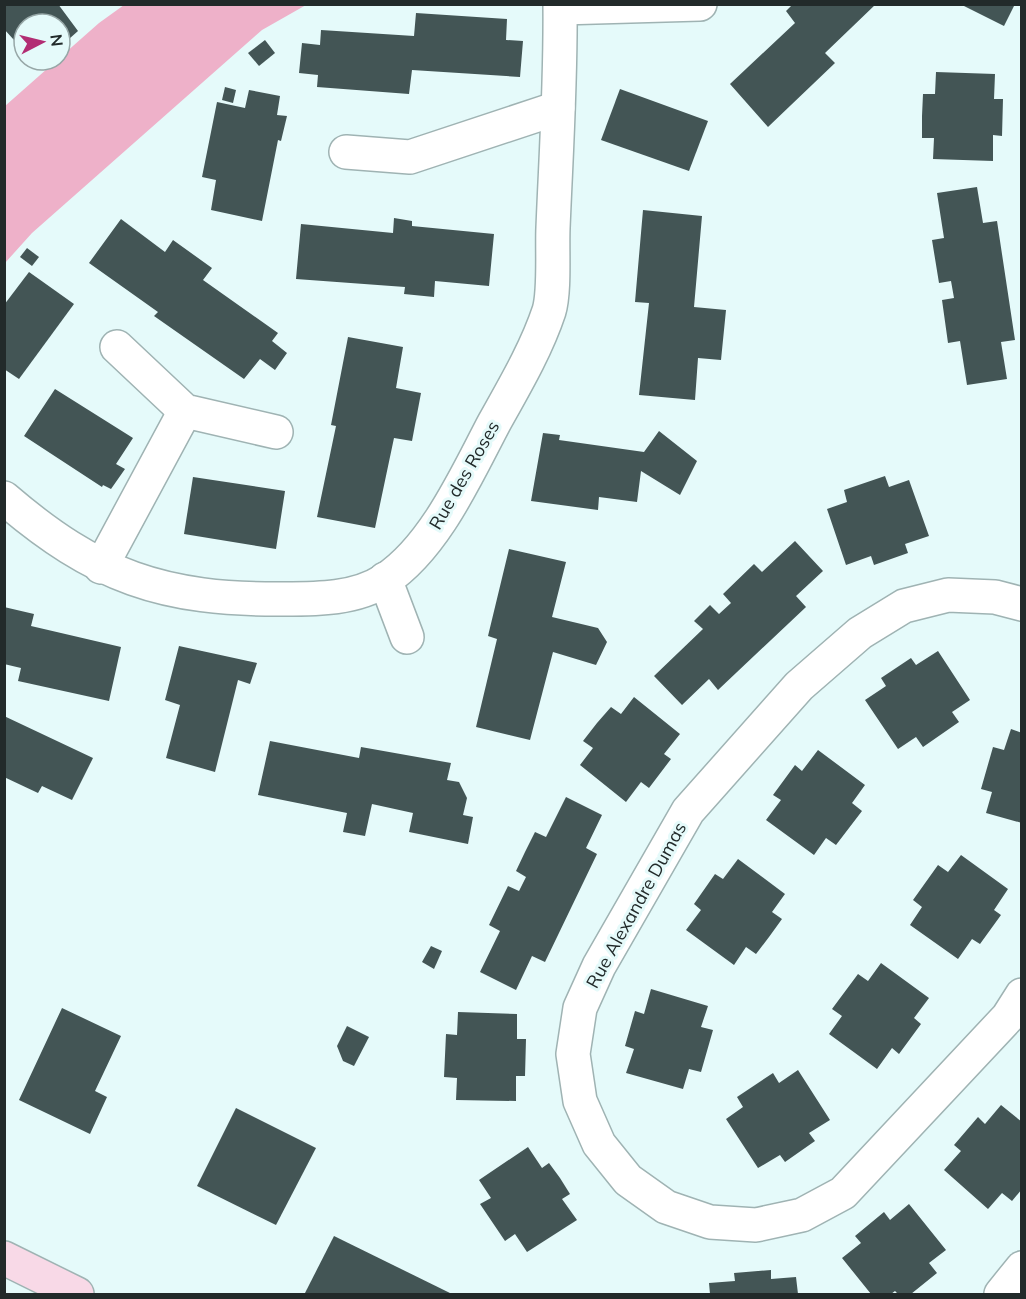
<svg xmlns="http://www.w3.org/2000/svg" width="1026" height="1299" font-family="Mulish,sans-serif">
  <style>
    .green { fill: #eeb1c9 }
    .building { fill: #435555 }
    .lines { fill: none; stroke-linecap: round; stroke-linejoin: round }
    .street-casing { stroke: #9fb3b3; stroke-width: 36 }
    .secondary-casing { stroke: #9fb3b3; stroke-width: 36 }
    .street { stroke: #fff; stroke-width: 33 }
    .secondary { stroke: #f8d9e7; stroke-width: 33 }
    .labels { text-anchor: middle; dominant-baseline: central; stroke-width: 6; stroke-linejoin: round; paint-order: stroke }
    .street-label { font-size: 18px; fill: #222a2a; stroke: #e5fafa }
  </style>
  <rect width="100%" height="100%" fill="#e5fafa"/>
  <polygon class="green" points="124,5 306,5 262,30 32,233 5,263 5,106 99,23"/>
  <g class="building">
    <polygon points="4,4 58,4 78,31 60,47 60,24 24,24 24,51 4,29"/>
    <polygon points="793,4 876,4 825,53 835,63 768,127 730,84 795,23 786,11"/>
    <polygon points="960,4 1015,4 1004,26"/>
    <polygon points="416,13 507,19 506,40 523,41 520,77 412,70 409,94 317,87 318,75 299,73 302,43 320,45 321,30 414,36"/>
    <polygon points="265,40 275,53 259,66 248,53"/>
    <polygon points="936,72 995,74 994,99 1003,99 1002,136 993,135 993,161 933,159 934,138 922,138 922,116 923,94 935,94"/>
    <polygon points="225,87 236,90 233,103 222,100"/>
    <polygon points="620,89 708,121 689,171 601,140"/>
    <polygon points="249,90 280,96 277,115 287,116 281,141 278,140 262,221 211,210 216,180 202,177 217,102 245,108"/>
    <polygon points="977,187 983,223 997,221 1015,340 1001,342 1007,379 967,385 960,341 948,343 942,300 954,298 951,281 939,283 932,240 944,238 937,193"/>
    <polygon points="643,210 702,216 694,307 726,310 721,360 698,358 695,400 639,395 649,303 635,302"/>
    <polygon points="394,218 412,221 412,226 494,234 489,286 435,281 434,297 404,294 405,287 296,279 301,224 393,233"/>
    <polygon points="121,219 165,252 173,240 212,268 203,280 278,333 272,341 287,353 275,370 260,359 244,379 154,316 158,312 89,263"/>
    <polygon points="27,248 39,257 32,266 20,257"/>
    <polygon points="29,272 74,304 19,379 4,369 4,305"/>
    <polygon points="348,337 403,347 396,388 421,393 412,441 394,438 375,528 317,517 336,426 331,425"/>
    <polygon points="55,389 133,438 116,464 125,469 111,489 103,485 102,487 24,436"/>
    <polygon points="659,431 697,461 680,495 641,471 637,502 599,497 598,510 531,501 543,433 560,435 559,440 644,452"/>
    <polygon points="885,476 889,487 909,480 929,536 905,544 908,553 874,565 871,556 846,565 827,509 847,502 844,490"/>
    <polygon points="193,477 285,491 276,549 184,534"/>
    <polygon points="795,541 823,571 796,596 806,607 718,690 709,679 682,705 654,676 703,629 694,621 710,605 719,614 731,603 723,594 754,564 762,572"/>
    <polygon points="509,549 566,562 552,617 598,628 607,642 596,665 553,652 530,740 476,727 497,639 488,636"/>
    <polygon points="4,607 34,614 31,626 121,647 109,701 18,681 21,668 4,664"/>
    <polygon points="179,646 257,663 250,684 238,680 215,772 166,758 180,705 165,700"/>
    <polygon points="938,651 970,700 952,712 959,722 923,747 916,737 898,749 865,700 886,686 881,678 911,658 916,665"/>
    <polygon points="634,697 680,734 664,754 671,759 649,788 641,782 626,802 580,765 593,748 583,741 597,723 611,707 621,714"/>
    <polygon points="4,716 93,758 72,800 42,786 38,793 4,777"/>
    <polygon points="1011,729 1022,733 1022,823 986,813 992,792 981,789 993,747 1004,750"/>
    <polygon points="270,741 359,758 361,747 451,763 447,780 459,782 467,798 463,815 473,817 468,844 409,832 413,813 372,804 365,836 343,832 347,813 258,795"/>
    <polygon points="818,750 865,785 852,803 862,811 836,845 826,838 814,855 766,820 781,800 773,795 795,765 802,771"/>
    <polygon points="566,797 602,815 586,848 597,854 545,962 532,956 516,990 480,972 500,931 489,925 508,886 519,891 526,877 516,871 525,852 535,832 546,837"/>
    <polygon points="961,855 1008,889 994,910 1001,915 980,944 972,939 958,959 910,925 922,907 913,900 938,865 948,872"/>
    <polygon points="738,859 785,894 772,912 782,919 769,937 756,954 746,947 734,965 686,930 701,910 694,904 715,874 723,879"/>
    <polygon points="431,946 442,951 434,969 422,962"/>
    <polygon points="881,963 929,998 914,1018 921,1024 899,1054 892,1048 877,1069 829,1034 842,1016 832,1009 858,974 868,981"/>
    <polygon points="651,989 708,1006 701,1027 713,1030 701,1072 689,1069 683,1089 626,1073 634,1049 625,1046 635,1011 644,1014"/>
    <polygon points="62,1008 121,1036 95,1091 107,1097 90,1134 19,1100"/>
    <polygon points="458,1012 517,1014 517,1039 526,1039 525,1076 516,1076 516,1101 456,1100 457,1078 444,1077 446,1034 457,1035"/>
    <polygon points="347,1026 369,1037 354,1066 343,1061 337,1046"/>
    <polygon points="798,1070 830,1120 809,1133 815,1141 785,1162 780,1155 758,1168 726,1119 743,1107 737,1097 773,1073 779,1083"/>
    <polygon points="1001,1105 1022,1122 1022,1189 1012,1201 1002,1193 988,1209 944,1170 961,1151 954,1145 978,1117 985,1124"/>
    <polygon points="236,1108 316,1148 276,1225 197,1186"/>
    <polygon points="528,1147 542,1168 549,1163 560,1178 570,1194 562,1199 577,1220 527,1252 515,1234 505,1241 480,1204 491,1198 479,1180"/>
    <polygon points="909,1204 946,1250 929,1263 937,1273 911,1294 898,1294 895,1291 891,1294 871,1294 842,1258 861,1243 855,1236 884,1212 890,1220"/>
    <polygon points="334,1236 452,1294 305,1293"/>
    <polygon points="771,1270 771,1279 796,1277 798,1294 710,1294 709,1283 735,1281 734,1273"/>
  </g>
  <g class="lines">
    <defs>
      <g id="street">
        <polyline points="561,8 700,4"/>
        <polyline points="346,152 410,157 558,108"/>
        <polyline points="117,347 185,411 276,432"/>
        <path d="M4,498c92,79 159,102 280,101 34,0 72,0 101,-19 50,-33 82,-106 109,-157 20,-36 42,-73 55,-112 6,-20 3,-61 4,-83 3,-74 8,-149 7,-224"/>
        <polyline points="101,567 185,411"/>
        <polyline points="385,579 407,637"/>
        <polyline points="1022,604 995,597 948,595 904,606 860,633 799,686 688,811 599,966 580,1008 573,1054 580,1101 599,1144 628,1180 666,1207 710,1222 756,1225 802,1215 843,1193 1008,1017 1022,995"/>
        <polyline points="1001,1294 1022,1268"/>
      </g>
      <polyline id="secondary" points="4,1258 77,1294"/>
    </defs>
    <use href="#street" class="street-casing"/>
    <use href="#secondary" class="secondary-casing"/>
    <use href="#street" class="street"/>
    <use href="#secondary" class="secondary"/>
  </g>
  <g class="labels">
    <g class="street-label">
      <text transform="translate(464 475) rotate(-60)">Rue des Roses</text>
      <text transform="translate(636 905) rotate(-61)">Rue Alexandre Dumas</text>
    </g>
  </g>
  <rect width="1026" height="1299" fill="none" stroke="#222a2a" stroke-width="12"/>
  <g transform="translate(42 42) rotate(83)"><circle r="28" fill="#e5fafa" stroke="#97a7a7" stroke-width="1.5"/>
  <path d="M0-4.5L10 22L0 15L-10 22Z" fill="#b22d73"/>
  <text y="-9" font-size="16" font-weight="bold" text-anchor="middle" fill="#222a2a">N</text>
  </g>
</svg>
